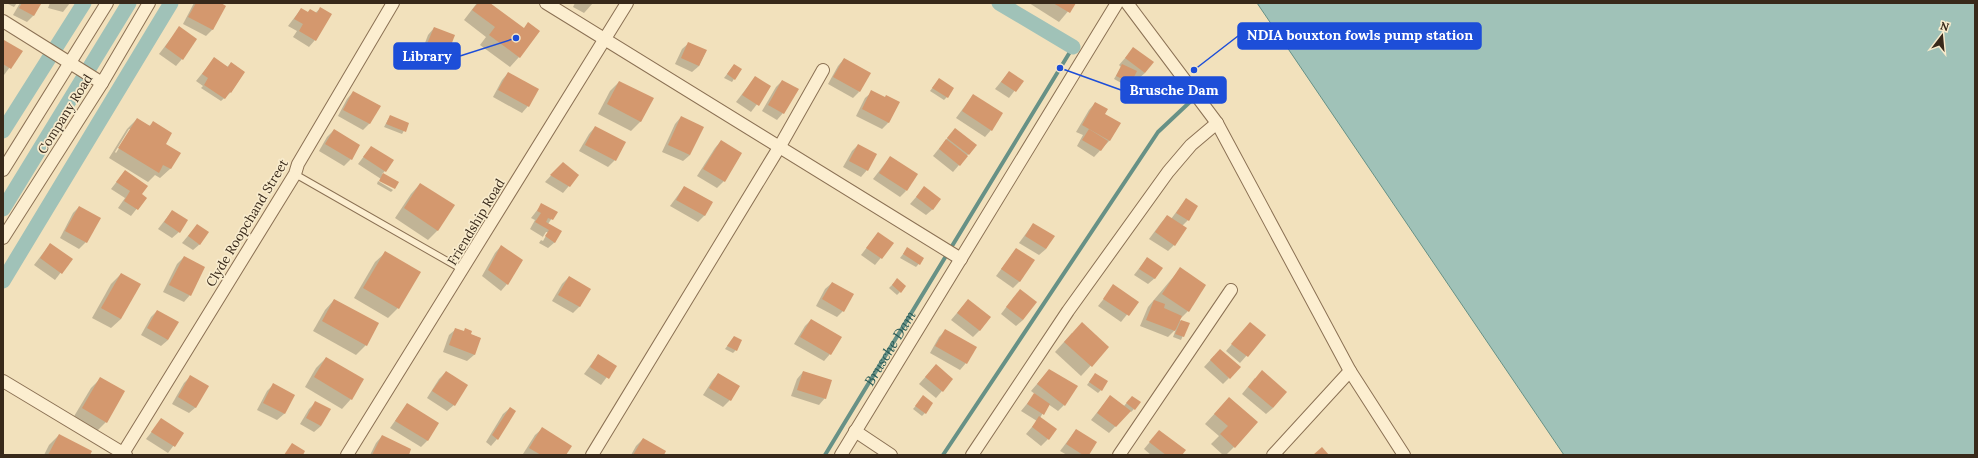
<svg xmlns="http://www.w3.org/2000/svg" width="1978" height="458" font-family="Lora,serif">
  <style>
    .water { fill: #a0c2b8; stroke: #679186 }
    .shadow { fill: #0003; fill-rule: evenodd }
    .lines { fill: none; stroke-linecap: round; stroke-linejoin: round }
    .stream { stroke: #679186; stroke-width: 4 }
    .canal { stroke: #a0c2b8; stroke-width: 15 }
    .building { fill: #d4986e }
    .lane-casing { stroke: #8b7154; stroke-width: 8 }
    .street-casing { stroke: #8b7154; stroke-width: 14 }
    .lane { stroke: #fceed0; stroke-width: 6 }
    .street { stroke: #fceed0; stroke-width: 12 }
    .labels { text-anchor: middle; dominant-baseline: central; stroke-width: 3.5; stroke-linejoin: round; paint-order: stroke }
    .street-label { font-size: 13px; fill: #38291a; stroke: #f8ebcc }
    .water-label { font-size: 14px; font-style: italic; fill: #285a56; stroke: #f8ebcc }
    .leader { fill: none; stroke: #1d4ed8; stroke-width: 1.5 }
    .callout-dot { fill: #1d4ed8; stroke: #f8ebcc; stroke-width: 1.5 }
    .callout { fill: #1d4ed8; stroke: #1d4ed8; stroke-width: 1.5 }
    .callout-label { font-size: 14px; text-anchor: middle; font-weight: bold; fill: #fff }
  </style>
  <rect width="100%" height="100%" fill="#f2e1bc"/>
  <polygon class="water" points="1257,3 1975,3 1975,455 1564,455"/>
  <g class="shadow">
    <polygon points="6,3 17,3 14,7"/>
    <polygon points="20,3 40,4 33,16 27,22 13,15"/>
    <polygon points="50,3 70,3 63,12 48,8"/>
    <polygon points="194,3 219,3 213,29 206,36 183,24"/>
    <polygon points="477,3 488,3 519,57 510,67 480,45 486,37 464,20"/>
    <polygon points="575,3 593,3 584,13 573,7"/>
    <polygon points="1029,3 1075,3 1059,22"/>
    <polygon points="321,8 315,40 309,47 293,37 297,31 288,26 301,9 307,13 310,10 315,13"/>
    <polygon points="179,28 182,59 176,66 159,54"/>
    <polygon points="434,28 447,52 441,58 422,51 428,35"/>
    <polygon points="4,41 21,52 4,75 3,43"/>
    <polygon points="689,43 706,51 699,66 692,72 675,64 682,49"/>
    <polygon points="1133,49 1145,73 1138,79 1133,76 1127,86 1114,79 1121,67 1119,65"/>
    <polygon points="214,59 227,67 231,63 244,72 230,93 221,101 201,88 203,86 196,81"/>
    <polygon points="844,59 859,92 853,98 828,84 838,66"/>
    <polygon points="734,65 734,79 732,82 724,78"/>
    <polygon points="1009,72 1022,81 1009,98 995,89"/>
    <polygon points="508,73 528,106 522,113 493,97 502,80"/>
    <polygon points="755,77 770,87 751,112 736,102"/>
    <polygon points="939,79 947,97 944,100 930,91"/>
    <polygon points="782,81 783,113 777,120 762,111 776,87"/>
    <polygon points="619,82 641,121 631,131 598,114 610,91"/>
    <polygon points="353,92 380,106 369,124 363,130 338,116 347,99"/>
    <polygon points="872,92 884,98 899,102 888,123 882,129 856,116 865,98"/>
    <polygon points="973,95 991,130 985,137 956,118"/>
    <polygon points="1095,103 1104,114 1110,140 1094,157 1077,146 1083,135 1076,132 1089,110"/>
    <polygon points="390,116 408,124 402,134 384,127"/>
    <polygon points="681,117 690,155 683,161 662,152 675,124"/>
    <path d="M137,119l12,7 4,-3 11,21 15,9 -9,16 -10,9 -5,-3 -7,7 -39,-24 18,-29zM129,129h2l-15,24 -1,-1z"/>
    <polygon points="595,127 615,160 608,167 579,151 589,134"/>
    <polygon points="334,130 351,159 344,166 319,151 327,137"/>
    <polygon points="949,136 976,145 953,172 933,156"/>
    <polygon points="721,141 741,154 724,181 717,188 697,176 715,148"/>
    <polygon points="858,145 867,170 861,177 843,167 852,151"/>
    <polygon points="371,147 385,171 382,174 398,182 395,188 358,164"/>
    <polygon points="890,157 906,191 900,197 873,179"/>
    <polygon points="556,170 578,175 563,193 545,182"/>
    <polygon points="125,171 140,194 145,198 131,216 118,208 125,198 111,189"/>
    <polygon points="378,181 393,190 391,192 377,184"/>
    <polygon points="420,184 438,230 428,240 395,218 411,194"/>
    <polygon points="684,187 712,202 704,216 698,222 670,206"/>
    <polygon points="924,188 933,209 926,215 910,204"/>
    <polygon points="1186,199 1188,220 1182,226 1174,245 1168,251 1149,239 1161,223 1167,216 1171,219"/>
    <path d="M542,204l14,8 -8,12 7,18 -7,6 -9,-5 4,-6 -13,-8 5,-9 -4,-2zM546,232h2l-5,9 -2,-1z"/>
    <polygon points="79,207 86,242 79,249 60,238 73,213"/>
    <polygon points="172,211 179,232 172,238 158,229"/>
    <polygon points="1033,224 1046,249 1039,255 1019,243"/>
    <polygon points="197,225 200,244 193,250 182,243"/>
    <polygon points="878,233 893,243 875,265 861,255"/>
    <polygon points="50,244 71,259 55,280 34,265"/>
    <polygon points="501,246 522,261 507,284 501,291 482,276 495,253"/>
    <polygon points="907,249 923,259 916,267 900,258"/>
    <polygon points="1016,249 1020,281 1013,288 996,276"/>
    <polygon points="385,253 398,308 388,318 354,298 375,262"/>
    <polygon points="184,257 190,295 184,302 163,292 177,264"/>
    <polygon points="1147,258 1155,278 1148,284 1134,275"/>
    <polygon points="1180,269 1205,285 1188,311 1179,320 1188,324 1181,340 1173,337 1176,329 1168,337 1140,326 1148,307"/>
    <polygon points="121,274 121,319 111,328 92,318 111,284"/>
    <polygon points="569,277 589,289 579,307 573,313 552,301 562,284"/>
    <polygon points="832,283 843,311 837,317 816,306 825,289"/>
    <polygon points="894,283 900,292 897,295 889,288"/>
    <polygon points="1114,286 1137,302 1121,322 1098,306"/>
    <polygon points="1014,297 1023,320 1016,326 1001,314"/>
    <polygon points="334,300 366,345 356,355 313,331 325,310"/>
    <polygon points="968,300 980,330 973,337 951,320"/>
    <polygon points="157,311 168,340 161,346 141,335 151,317"/>
    <polygon points="811,320 830,354 824,361 794,344 805,326"/>
    <polygon points="1250,323 1264,336 1240,363 1226,351"/>
    <polygon points="456,329 480,338 474,355 467,361 443,352 449,335"/>
    <polygon points="946,330 966,363 960,370 930,353 939,337"/>
    <polygon points="1072,333 1108,347 1081,376 1055,352"/>
    <polygon points="734,337 736,350 733,353 725,349"/>
    <polygon points="598,355 615,366 601,385 584,374"/>
    <polygon points="1214,356 1229,378 1223,384 1204,367"/>
    <polygon points="326,358 351,399 342,409 305,387 316,368"/>
    <polygon points="936,365 952,379 936,398 919,384"/>
    <polygon points="1049,370 1064,405 1058,411 1048,404 1040,418 1048,439 1041,446 1026,434 1037,421 1021,411 1035,394 1031,391"/>
    <polygon points="446,372 454,405 447,411 427,398 439,379"/>
    <polygon points="803,372 825,398 819,405 791,396 797,379"/>
    <polygon points="718,374 738,386 730,400 723,407 703,395 712,381"/>
    <polygon points="190,377 196,407 189,413 172,404 184,383"/>
    <polygon points="101,378 106,422 96,432 73,418 91,388"/>
    <polygon points="1092,378 1101,390 1098,393 1087,385"/>
    <polygon points="1255,378 1273,408 1266,414 1242,394"/>
    <polygon points="273,385 293,395 284,414 277,420 257,410 267,391"/>
    <polygon points="1110,396 1124,406 1129,400 1134,409 1131,412 1130,411 1109,433 1091,420"/>
    <polygon points="923,397 925,413 922,416 913,409"/>
    <polygon points="1229,398 1234,447 1226,455 1223,455 1211,444 1219,436 1205,424"/>
    <polygon points="316,402 321,426 314,432 300,424 309,409"/>
    <polygon points="407,404 438,423 427,441 421,447 390,428"/>
    <polygon points="510,408 515,411 497,439 491,446 486,442 503,414"/>
    <polygon points="161,420 183,433 168,453 146,439"/>
    <polygon points="542,429 565,455 523,454 535,435"/>
    <polygon points="1076,430 1087,455 1067,455 1060,451"/>
    <polygon points="1159,431 1180,455 1151,455 1144,449"/>
    <polygon points="59,435 89,455 44,455 49,445"/>
    <polygon points="382,436 408,455 370,455 376,443"/>
    <polygon points="643,439 663,455 631,455 636,446"/>
  </g>
  <g class="lines">
    <g class="stream">
      <path id="s1" d="M825,455l248,-408"/>
      <polyline points="943,455 1158,132 1192,100"/>
    </g>
    <g class="canal">
      <polyline points="999,3 1073,47"/>
      <polyline points="3,131 84,3"/>
      <polyline points="3,209 129,3"/>
      <polyline points="3,281 171,3"/>
    </g>
  </g>
  <g class="building">
    <polygon points="22,3 40,3 41,4 34,16 19,8"/>
    <polygon points="196,3 221,3 226,6 213,30 188,17"/>
    <polygon points="478,3 490,3 524,28 528,22 540,31 520,58 489,35 495,27 472,10"/>
    <polygon points="1053,3 1076,3 1070,13"/>
    <polygon points="320,7 332,14 316,41 299,31 303,24 294,19 301,8 308,12 310,9 317,13"/>
    <polygon points="179,26 197,39 183,60 165,47"/>
    <polygon points="434,27 455,35 448,53 427,44"/>
    <polygon points="4,40 23,51 11,69 3,64"/>
    <polygon points="688,42 707,50 699,66 681,58"/>
    <polygon points="1133,47 1154,62 1145,73 1125,58"/>
    <polygon points="214,57 228,67 231,62 245,72 231,93 230,92 225,99 204,85 208,78 202,74"/>
    <polygon points="844,58 871,73 860,92 833,77"/>
    <polygon points="734,64 742,69 735,80 727,74"/>
    <polygon points="1122,64 1137,71 1131,83 1116,76"/>
    <polygon points="1009,71 1024,81 1016,92 1001,82"/>
    <polygon points="508,72 539,89 529,107 498,90"/>
    <polygon points="755,76 771,86 759,106 742,95"/>
    <polygon points="939,78 954,88 948,98 932,88"/>
    <polygon points="782,80 799,89 784,114 768,105"/>
    <polygon points="619,81 654,98 641,122 607,104"/>
    <polygon points="871,90 885,97 886,95 900,102 889,123 862,109"/>
    <polygon points="353,91 381,106 370,124 343,110"/>
    <polygon points="973,94 1003,113 992,131 962,111"/>
    <polygon points="1095,102 1108,109 1105,114 1121,123 1110,141 1082,125"/>
    <polygon points="390,115 409,123 406,132 386,124"/>
    <polygon points="681,116 704,127 690,155 668,145"/>
    <polygon points="137,118 150,126 153,121 172,133 166,144 181,153 171,169 163,165 159,173 118,148"/>
    <polygon points="595,126 626,142 616,161 585,145"/>
    <polygon points="955,128 977,145 969,155 947,138"/>
    <polygon points="334,129 360,145 352,160 325,144"/>
    <polygon points="1089,129 1108,141 1101,151 1082,140"/>
    <polygon points="946,139 968,156 960,166 939,149"/>
    <polygon points="721,140 742,153 725,182 703,169"/>
    <polygon points="858,144 877,154 868,171 849,161"/>
    <polygon points="371,146 394,160 386,172 363,157"/>
    <polygon points="890,156 918,174 907,191 879,173"/>
    <polygon points="563,162 579,175 570,187 550,175"/>
    <polygon points="125,170 148,186 142,194 147,198 138,210 124,201 130,191 116,182"/>
    <polygon points="383,173 399,182 395,189 379,181"/>
    <polygon points="420,183 455,205 438,231 404,208"/>
    <polygon points="684,186 713,202 705,216 676,200"/>
    <polygon points="924,186 941,199 933,210 916,197"/>
    <polygon points="1186,198 1198,206 1189,221 1176,213"/>
    <polygon points="541,203 558,212 553,220 548,218 546,222 562,231 555,243 545,236 549,230 535,222 541,213 537,211"/>
    <polygon points="79,206 101,218 87,243 65,231"/>
    <polygon points="172,210 188,220 180,233 164,222"/>
    <polygon points="1167,215 1187,228 1175,246 1155,232"/>
    <polygon points="1033,223 1055,236 1046,249 1025,236"/>
    <polygon points="197,224 209,232 200,245 188,236"/>
    <polygon points="878,232 894,243 882,259 866,248"/>
    <polygon points="50,243 73,259 62,274 40,258"/>
    <polygon points="501,245 523,260 508,285 488,270"/>
    <polygon points="907,247 924,258 920,265 903,254"/>
    <polygon points="1016,248 1035,260 1020,282 1001,269"/>
    <polygon points="385,251 421,272 399,309 363,288"/>
    <polygon points="184,256 205,267 191,296 169,285"/>
    <polygon points="1147,257 1163,268 1155,279 1139,269"/>
    <polygon points="1180,267 1206,285 1189,312 1162,294"/>
    <polygon points="121,273 141,284 121,319 101,308"/>
    <polygon points="569,276 591,289 580,307 558,295"/>
    <polygon points="897,278 906,286 901,293 892,285"/>
    <polygon points="832,282 854,294 844,312 822,299"/>
    <polygon points="1113,284 1139,302 1129,316 1103,299"/>
    <polygon points="1020,289 1037,302 1023,320 1006,307"/>
    <polygon points="334,299 379,323 367,346 322,321"/>
    <polygon points="968,299 991,317 980,331 957,313"/>
    <polygon points="1154,300 1165,304 1164,308 1182,316 1175,331 1146,320"/>
    <polygon points="157,310 179,322 168,340 147,328"/>
    <polygon points="811,319 842,337 831,355 800,337"/>
    <polygon points="1181,320 1190,323 1184,337 1175,334"/>
    <polygon points="1082,322 1109,347 1092,367 1064,342"/>
    <polygon points="1250,322 1266,335 1248,357 1231,344"/>
    <polygon points="455,328 464,331 465,328 472,331 471,334 481,338 475,355 449,345"/>
    <polygon points="945,329 977,347 967,364 935,346"/>
    <polygon points="734,336 742,340 737,351 727,346"/>
    <polygon points="1220,349 1241,367 1230,379 1210,360"/>
    <polygon points="598,354 617,366 609,379 590,367"/>
    <polygon points="326,357 364,379 352,400 314,377"/>
    <polygon points="936,364 953,379 943,392 925,377"/>
    <polygon points="1049,369 1078,386 1065,406 1037,384"/>
    <polygon points="1262,370 1287,392 1273,408 1248,387"/>
    <polygon points="446,371 468,385 455,406 432,391"/>
    <polygon points="803,371 832,380 826,399 797,390"/>
    <polygon points="718,373 740,386 731,401 709,388"/>
    <polygon points="1095,373 1108,381 1102,391 1089,382"/>
    <polygon points="190,375 209,386 196,408 178,397"/>
    <polygon points="100,377 125,391 107,423 82,408"/>
    <polygon points="273,383 295,395 285,414 263,403"/>
    <polygon points="1034,393 1050,404 1044,415 1027,404"/>
    <polygon points="923,395 933,403 926,414 915,406"/>
    <polygon points="1110,395 1131,411 1116,427 1097,413"/>
    <polygon points="1132,396 1141,402 1135,410 1126,403"/>
    <polygon points="1229,397 1258,422 1235,448 1220,434 1228,426 1214,414"/>
    <polygon points="315,401 331,409 321,426 306,418"/>
    <polygon points="407,403 439,423 428,441 395,421"/>
    <polygon points="510,407 516,411 498,440 492,435"/>
    <polygon points="1039,416 1057,429 1049,440 1032,427"/>
    <polygon points="161,418 184,433 175,447 151,432"/>
    <polygon points="542,427 572,446 566,455 541,455 529,448"/>
    <polygon points="1076,429 1097,442 1089,455 1083,455 1066,444"/>
    <polygon points="1159,430 1186,450 1182,455 1166,455 1149,442"/>
    <polygon points="59,434 92,451 90,455 48,455"/>
    <polygon points="382,435 411,449 409,455 372,455"/>
    <polygon points="643,438 666,451 664,455 633,455"/>
    <polygon points="292,443 305,451 303,455 284,455"/>
    <polygon points="1322,447 1329,455 1313,455"/>
  </g>
  <g class="lines">
    <defs>
      <polyline id="lane" points="295,174 463,270"/>
      <g id="street">
        <polyline points="546,3 961,259"/>
        <polyline points="1127,3 1217,123 1350,371 1404,455"/>
        <polyline points="3,21 102,83"/>
        <polyline points="3,170 107,3"/>
        <polyline points="3,238 102,83 149,3"/>
        <polyline points="3,381 126,455"/>
        <polyline points="855,431 891,455"/>
        <polyline points="122,455 295,174 298,164 393,3"/>
        <polyline points="347,455 627,3"/>
        <polyline points="592,455 780,146 823,70"/>
        <polyline points="841,455 1117,3"/>
        <polyline points="972,455 1068,311 1168,172 1191,145 1217,123"/>
        <polyline points="1119,455 1231,290"/>
        <polyline points="1273,455 1350,371"/>
      </g>
    </defs>
    <use href="#lane" class="lane-casing"/>
    <use href="#street" class="street-casing"/>
    <use href="#lane" class="lane"/>
    <use href="#street" class="street"/>
  </g>
  <g class="labels">
    <g class="street-label">
      <text transform="translate(65 114) rotate(-58)">Company Road</text>
      <text transform="translate(476 222) rotate(-59)">Friendship Road</text>
      <text transform="translate(247 223) rotate(-59)">Clyde Roopchand Street</text>
    </g>
    <g class="water-label">
      <text stroke="none"><textPath href="#s1" startOffset="125">Brusche Dam</textPath></text>
    </g>
  </g>
  <path class="leader" d="M1194 70L1238 36M516 38L460 56M1060 68L1121 90"/>
  <g class="callout-dot">
    <circle cx="1194" cy="70" r="4"/>
    <circle cx="516" cy="38" r="4"/>
    <circle cx="1060" cy="68" r="4"/>
  </g>
  <g class="callout">
    <rect x="1238" y="23" width="243" height="26" rx="4"/>
    <rect x="394" y="43" width="66" height="26" rx="4"/>
    <rect x="1121" y="77" width="105" height="26" rx="4"/>
  </g>
  <g class="callout-label">
    <text x="1360" y="40">NDIA bouxton fowls pump station</text>
    <text x="427" y="61">Library</text>
    <text x="1174" y="95">Brusche Dam</text>
  </g>
  <rect width="1978" height="458" fill="none" stroke="#38291a" stroke-width="8"/>
  <g transform="translate(1942 36) rotate(16)" stroke="#f8ebcc" stroke-width="3" paint-order="stroke">
  <path d="M0-3L7 15L0 10L-7 15Z" fill="#38291a"/>
  <text y="-6" font-size="11" font-weight="bold" text-anchor="middle" fill="#38291a">N</text>
  </g>
</svg>
